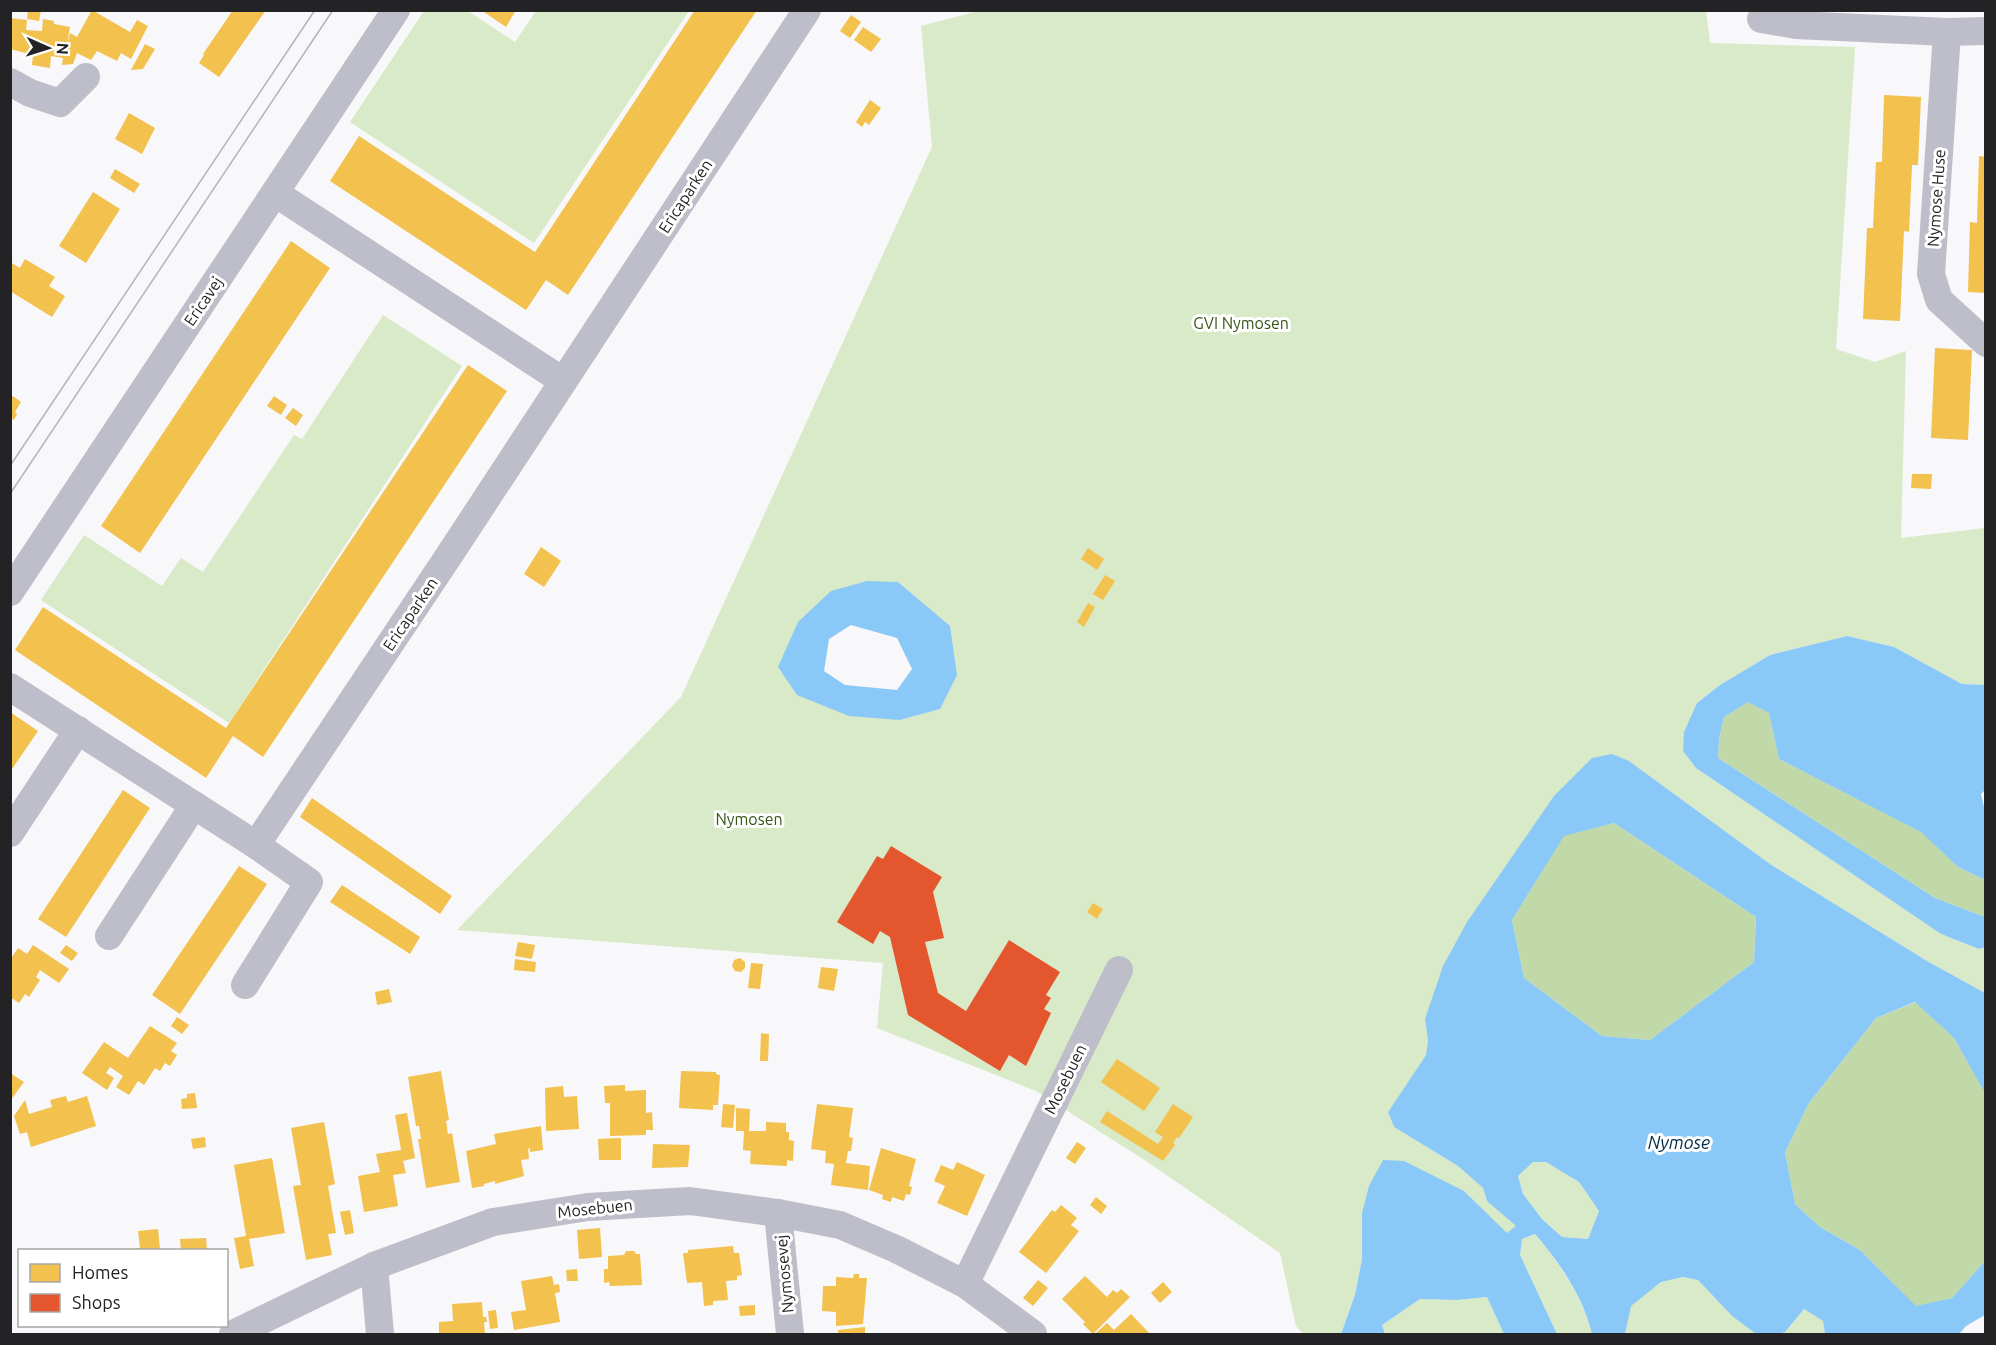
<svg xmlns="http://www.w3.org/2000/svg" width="1996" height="1345" font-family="Ubuntu,sans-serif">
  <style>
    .green { fill: #d8eac8; fill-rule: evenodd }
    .forest { fill: #c1d9a9 }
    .water { fill: #8ac8f7; fill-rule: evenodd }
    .homes { fill: #f2c14e }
    .shops { fill: #e4572e }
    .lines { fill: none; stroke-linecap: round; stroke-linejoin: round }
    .street { stroke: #bebeca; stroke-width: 28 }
    .tram { stroke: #b3b4bb; stroke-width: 1.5 }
    .labels { text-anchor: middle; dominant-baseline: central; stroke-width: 6; stroke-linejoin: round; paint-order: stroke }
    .street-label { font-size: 16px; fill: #232224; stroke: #fff }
    .park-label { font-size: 16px; fill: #395617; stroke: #fff }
    .water-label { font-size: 18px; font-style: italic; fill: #072e48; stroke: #fff }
  </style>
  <rect width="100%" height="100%" fill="#f8f7f9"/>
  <g class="green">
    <path d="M982,10h724l4,33 145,4 -19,302 39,13 31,-11 -5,187 84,-10v157l-23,-1 -68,-37 -47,-11 -77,19 -50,30 -23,18 -14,48 13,17 245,166 38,15 6,-2v46l-58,-32 -157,-97 -141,-103 -204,258 3,22 -2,14 -38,57 6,15 64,39 25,22 4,13 30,25 -10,8 -43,-43 -102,22v46l-7,36 -14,39h-38l-7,-8 -16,-73 -134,-92 -110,-70 -159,-63 6,-65 -426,-33 224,-233 251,-550 -11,-121zM898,582l23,20 19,107 -40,11 -122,-53z"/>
    <polygon points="424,11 468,11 515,42 536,11 689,11 534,243 350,122"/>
    <polygon points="383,315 462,366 229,723 41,600 84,535 162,586 181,558 203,572 294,435 302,439"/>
    <polygon points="1533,1162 1546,1162 1579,1182 1599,1211 1588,1239 1562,1237 1542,1219 1523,1194 1518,1176"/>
    <path d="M1535,1234c25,30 47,63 57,100h-35l-37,-79 2,-16z"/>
    <polygon points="1683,1277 1698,1280 1732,1316 1756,1334 1625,1334 1630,1306 1661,1282"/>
    <polygon points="1487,1297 1504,1334 1385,1334 1382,1325 1420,1299 1457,1300"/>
    <polygon points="1804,1309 1823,1321 1825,1334 1779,1334 1785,1332"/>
  </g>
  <g class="forest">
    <polygon points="1748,701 1769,713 1779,759 1922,832 1958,867 1985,880 1985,917 1935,898 1718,758 1719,739 1724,717"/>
    <polygon points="1614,823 1756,917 1754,962 1650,1040 1602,1036 1524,978 1512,920 1564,835"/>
    <polygon points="1916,1002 1954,1038 1985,1092 1985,1261 1952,1298 1916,1307 1860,1250 1820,1227 1795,1204 1785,1152 1809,1103 1876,1018"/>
  </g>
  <g class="water">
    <path d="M867,581l31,1 52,44 7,49 -17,34 -40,11 -51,-4 -52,-21 -19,-28 20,-45 33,-31zM851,625l46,13 15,31 -15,21 -52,-5 -21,-14 5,-32z"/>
    <polygon points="1847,636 1894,647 1962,684 1985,685 1986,789 1981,794 1986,816 1985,880 1958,867 1921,832 1779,759 1769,713 1748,702 1724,717 1719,739 1718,758 1935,898 1985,917 1985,947 1979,949 1941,934 1696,768 1683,751 1684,732 1697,703 1720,685 1770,655"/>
    <path d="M1612,754l17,7 141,103 157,97 58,32v100l-31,-55 -39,-36 -39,16 -67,85 -24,49 10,52 25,23 40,23 56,56 36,-8 33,-37v54l-19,11 -7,8h-134l-2,-13 -19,-12 -19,23 -6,2h-23l-24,-18 -34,-36 -15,-3 -22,5 -30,24 -6,28h-33c-9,-37 -32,-71 -57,-100l-13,5 -2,16 37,79h-53l-17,-37 -30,3 -37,-1 -38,26 3,9h-44l14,-39 7,-36v-46l7,-27 14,-26 21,1 60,30 43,42 9,-7 -29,-25 -4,-13 -25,-22 -64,-39 -6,-15 38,-57 2,-14 -3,-22 18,-53 24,-44 87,-126 38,-38zM1614,823l142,94 -2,45 -104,78 -48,-4 -78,-58 -12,-58 52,-84zM1533,1162h13l33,20 20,29 -11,28 -26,-2 -20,-18 -19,-25 -5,-18z"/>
  </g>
  <g class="homes">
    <polygon points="28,10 41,10 39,21 27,19"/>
    <polygon points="92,10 130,32 137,20 148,26 131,59 121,53 117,61 97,51 91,60 77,53 73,64 62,65 63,58 51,56 50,68 32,65 33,55 10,49 10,18 27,20 26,30 42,31 43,19 54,21 54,24 70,27 67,44 70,33 77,37"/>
    <polygon points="233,10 266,10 219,77 199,63 204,55 203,54"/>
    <polygon points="481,10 516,10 506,27"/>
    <polygon points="695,10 757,10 568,295 546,280 526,310 330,181 359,136 535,252"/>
    <polygon points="851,15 861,22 850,38 840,31"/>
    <polygon points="863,27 881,39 871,52 854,40"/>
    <polygon points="145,44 155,49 143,69 131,70"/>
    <polygon points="1884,95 1921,97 1918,165 1912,165 1909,232 1904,231 1900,321 1863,319 1867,228 1873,228 1876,162 1882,162"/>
    <polygon points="870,100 881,108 869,125 865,122 862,127 856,122"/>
    <polygon points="129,113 155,128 142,154 115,139"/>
    <polygon points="1979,156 1986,157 1986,293 1968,292 1970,222 1977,223"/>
    <polygon points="115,169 140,184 134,193 110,178"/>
    <polygon points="93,192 120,209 86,263 59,246"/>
    <polygon points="291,241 330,268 140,553 101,526"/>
    <polygon points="25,259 55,277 49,286 65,296 52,317 10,291 10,262 20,268"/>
    <polygon points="1935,348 1972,350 1968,440 1931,438"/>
    <polygon points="468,365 507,391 263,757 233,736 206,778 15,650 43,607 226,728"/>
    <polygon points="13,396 21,402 15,412 17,414 14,420 10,417 10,399"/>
    <polygon points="274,396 287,405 281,415 267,406"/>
    <polygon points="293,408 303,415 296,426 285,418"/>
    <polygon points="1912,474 1932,474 1931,489 1911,488"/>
    <polygon points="541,547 561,561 544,587 524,574"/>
    <polygon points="1088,548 1104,559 1097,570 1081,559"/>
    <polygon points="1105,575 1115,581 1103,600 1093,594"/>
    <polygon points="1088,603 1095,607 1084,627 1077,622"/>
    <polygon points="10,712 38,731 10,772"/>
    <polygon points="123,790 150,808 66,937 38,919"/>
    <polygon points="312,798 452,896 440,914 300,817"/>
    <polygon points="239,866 267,884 180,1014 152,995"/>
    <polygon points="342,885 420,937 410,954 330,902"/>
    <polygon points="1093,903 1103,909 1097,919 1087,912"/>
    <polygon points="518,942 535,945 532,959 515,956"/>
    <polygon points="33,945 69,969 59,983 40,970 36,977 40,980 29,997 25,994 19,1003 10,997 10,960 18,948 27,954"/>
    <polygon points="66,945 78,953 72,961 60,953"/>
    <polygon points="740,958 745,962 745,968 741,972 735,971 732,966 734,960"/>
    <polygon points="515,959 536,962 535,972 514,970"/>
    <polygon points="751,963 763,964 760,989 748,988"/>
    <polygon points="821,967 838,969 834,991 818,988"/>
    <polygon points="389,989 392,1002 377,1005 375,992"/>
    <polygon points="177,1017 189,1025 182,1034 171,1026"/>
    <polygon points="150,1026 177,1043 171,1051 177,1055 170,1066 165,1063 160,1071 155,1068 144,1085 138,1081 129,1095 116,1087 123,1076 110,1067 106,1073 114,1078 107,1090 82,1073 104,1042 128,1058"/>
    <polygon points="761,1033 769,1034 768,1061 760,1061"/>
    <polygon points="1117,1059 1160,1088 1144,1111 1101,1082"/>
    <polygon points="441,1071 449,1120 446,1121 448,1134 452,1133 460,1182 426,1188 418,1139 421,1139 419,1126 416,1126 408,1077"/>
    <polygon points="681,1071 716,1072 716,1074 720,1075 718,1105 713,1105 713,1110 679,1108"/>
    <polygon points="10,1073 24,1082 10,1101"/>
    <polygon points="625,1085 625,1091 646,1090 646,1113 652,1112 653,1130 646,1130 646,1135 610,1136 610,1103 605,1103 604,1086"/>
    <polygon points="563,1086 564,1097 577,1096 579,1129 546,1131 545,1088"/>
    <polygon points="195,1093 197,1108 182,1109 181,1099 187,1098 187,1094"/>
    <polygon points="66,1096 68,1102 87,1096 96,1126 31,1147 27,1132 20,1134 14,1116 25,1100 29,1114 52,1107 50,1100"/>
    <polygon points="723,1104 735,1105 733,1128 721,1127"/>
    <polygon points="817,1104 853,1108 849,1137 853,1138 851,1151 848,1151 846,1163 870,1166 868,1190 831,1185 834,1164 825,1163 826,1151 811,1149"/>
    <polygon points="1173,1104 1193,1117 1179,1138 1177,1137 1173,1143 1175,1145 1163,1161 1100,1122 1107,1111 1158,1144 1163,1137 1155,1132"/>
    <polygon points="736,1108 750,1109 749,1131 766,1131 766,1122 786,1123 786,1132 789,1132 789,1140 794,1141 793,1161 787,1160 787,1166 750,1164 751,1151 743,1150 744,1131 736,1131"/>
    <polygon points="407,1113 415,1158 403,1161 406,1173 393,1175 398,1206 364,1212 358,1176 380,1172 376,1154 401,1150 395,1115"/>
    <polygon points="324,1122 335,1184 328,1186 336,1233 328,1234 332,1255 306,1260 293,1186 301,1185 291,1128"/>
    <polygon points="541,1126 543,1150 530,1152 530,1148 528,1149 529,1159 521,1160 524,1176 495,1184 495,1181 484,1184 484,1186 472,1188 466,1151 496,1144 494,1134"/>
    <polygon points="205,1137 206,1147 193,1149 191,1139"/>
    <polygon points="621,1138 621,1160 599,1160 598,1139"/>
    <polygon points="1077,1142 1086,1148 1075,1164 1066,1158"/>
    <polygon points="653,1144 690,1145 688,1167 652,1168"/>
    <polygon points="881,1148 916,1159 909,1186 912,1187 910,1195 906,1194 904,1201 892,1197 891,1202 882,1199 883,1195 869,1190"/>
    <polygon points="272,1158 285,1233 249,1239 254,1266 240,1269 234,1238 246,1236 234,1165"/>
    <polygon points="957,1162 985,1175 967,1216 937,1203 945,1186 934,1181 941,1165 953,1170"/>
    <polygon points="1096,1197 1107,1206 1101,1214 1090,1205"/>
    <polygon points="1061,1205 1077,1218 1071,1225 1079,1231 1046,1273 1019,1252 1052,1210 1055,1212"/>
    <polygon points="350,1210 354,1233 345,1235 340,1212"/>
    <polygon points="600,1228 602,1257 579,1259 577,1230"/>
    <polygon points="158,1229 160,1249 129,1250 129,1249 140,1248 138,1231"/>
    <polygon points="206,1238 207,1250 181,1250 180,1239"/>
    <polygon points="733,1246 734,1253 739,1253 742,1275 737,1276 737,1280 726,1281 728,1300 713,1301 713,1305 704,1306 702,1282 687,1283 683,1253 688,1253 688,1250"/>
    <polygon points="626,1251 634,1251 636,1254 640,1254 642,1285 610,1286 609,1282 604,1283 604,1269 608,1269 608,1256 624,1255"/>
    <polygon points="577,1269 578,1281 567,1281 566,1270"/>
    <polygon points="854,1274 859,1274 859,1278 867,1278 863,1324 836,1326 836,1312 822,1311 823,1286 836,1286 836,1277 853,1278"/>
    <polygon points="552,1276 554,1285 559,1284 560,1292 555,1293 560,1322 514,1330 511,1312 526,1310 521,1281"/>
    <polygon points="1085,1276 1107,1297 1113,1290 1117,1293 1121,1289 1130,1297 1093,1334 1083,1324 1085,1322 1062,1299"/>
    <polygon points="1038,1280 1048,1288 1033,1306 1023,1298"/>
    <polygon points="1163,1282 1172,1292 1160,1303 1151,1293"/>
    <polygon points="482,1302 483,1317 486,1317 487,1322 484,1322 485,1334 439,1334 439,1322 453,1321 452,1304"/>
    <polygon points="755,1305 755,1315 740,1316 739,1306"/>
    <polygon points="496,1310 498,1328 490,1329 488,1311"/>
    <polygon points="1131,1314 1150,1334 1095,1334 1107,1323 1114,1330"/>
    <polygon points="865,1327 865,1334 838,1334 838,1330"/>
  </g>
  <polygon class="shops" points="891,846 942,877 933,892 944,938 925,942 938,993 966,1011 1009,940 1060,972 1046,995 1051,998 1044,1009 1051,1013 1026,1066 1009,1055 1000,1071 908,1015 890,937 880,931 873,944 837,922 877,856 883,859"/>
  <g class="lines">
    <g class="street">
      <polyline points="1761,19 1796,25 1947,32 1986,31"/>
      <polyline points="1947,32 1931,274 1939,300 1986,343"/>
      <polyline points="10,82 30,93 60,103 86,77"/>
      <polyline points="275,193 563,381"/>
      <polyline points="10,592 396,10"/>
      <polyline points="10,687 256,845 450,554 807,10"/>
      <polyline points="10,833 78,730"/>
      <polyline points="109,936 194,805"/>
      <polyline points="245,985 309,882 256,845"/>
      <polyline points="778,1213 790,1334"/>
      <polyline points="374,1266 380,1334"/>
      <polyline points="965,1284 1119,970"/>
      <polyline points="233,1334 374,1266 493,1222 588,1207 690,1201 778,1213 840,1225 896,1249 965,1284 1033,1334"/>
    </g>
    <g class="tram">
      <polyline points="10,466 315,10"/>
      <polyline points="10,494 333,10"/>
    </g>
  </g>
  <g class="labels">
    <g class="street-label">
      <text transform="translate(685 196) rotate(-57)">Ericaparken</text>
      <text transform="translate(1936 198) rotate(-86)">Nymose Huse</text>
      <text transform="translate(203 301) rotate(-56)">Ericavej</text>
      <text transform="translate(410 614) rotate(-56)">Ericaparken</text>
      <text transform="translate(1065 1079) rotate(-64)">Mosebuen</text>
      <text transform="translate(595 1208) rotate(-6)">Mosebuen</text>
      <text transform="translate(784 1274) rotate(-95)">Nymosevej</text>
    </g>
    <g class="park-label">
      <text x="1241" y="323">GVI Nymosen</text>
      <text x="749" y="819">Nymosen</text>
    </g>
    <g class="water-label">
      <text x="1679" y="1142">Nymose</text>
    </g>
  </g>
  <rect width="1996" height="1345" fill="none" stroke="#232224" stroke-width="24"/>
  <rect x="18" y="1249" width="210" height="78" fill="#ffffff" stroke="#a7a7a7" stroke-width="1.5"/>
  <rect x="30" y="1264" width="30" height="18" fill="#f2c14e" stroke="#a7a7a7" stroke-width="1.5"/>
  <text x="72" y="1279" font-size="18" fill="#232224">Homes</text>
  <rect x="30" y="1294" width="30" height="18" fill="#e4572e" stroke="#a7a7a7" stroke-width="1.5"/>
  <text x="72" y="1309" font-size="18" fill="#232224">Shops</text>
  <g transform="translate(48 48) rotate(93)" stroke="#ffffff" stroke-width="4.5" paint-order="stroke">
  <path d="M0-4.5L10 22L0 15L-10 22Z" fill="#232224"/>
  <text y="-9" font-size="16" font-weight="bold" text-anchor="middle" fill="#232224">N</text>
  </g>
</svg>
